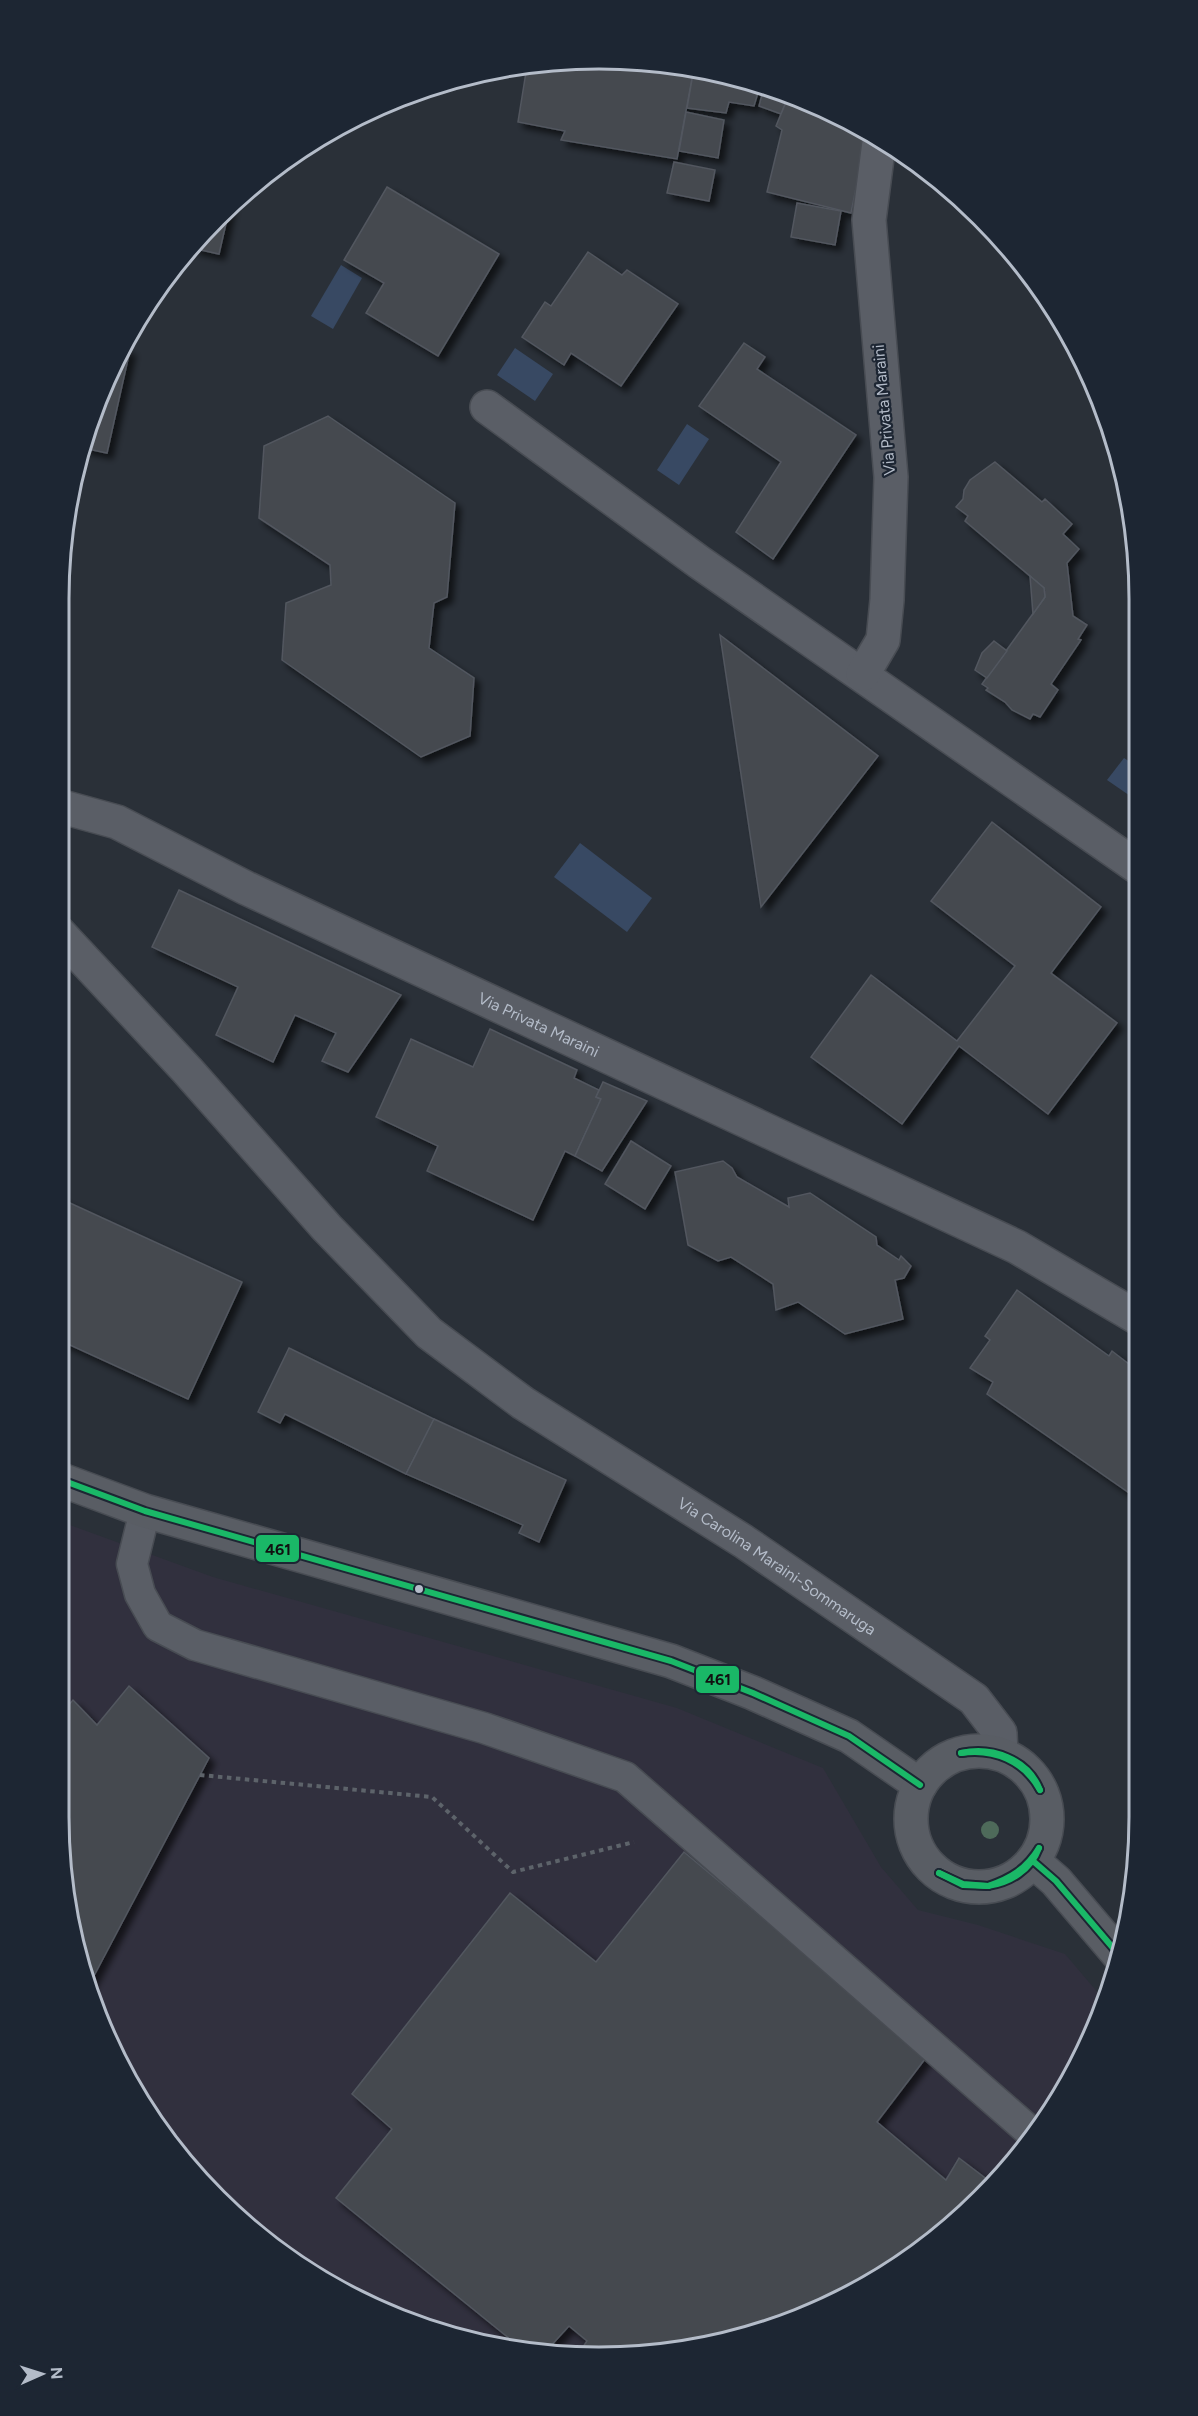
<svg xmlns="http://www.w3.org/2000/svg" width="1198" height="2416" font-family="Figtree,sans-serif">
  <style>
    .medical { fill: #31303e }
    .water { fill: #384963 }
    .building { fill: #444950; stroke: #52575f; stroke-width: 1.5; filter: url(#shadow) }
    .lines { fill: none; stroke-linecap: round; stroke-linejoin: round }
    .lane-casing { stroke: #484c53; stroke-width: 33 }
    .street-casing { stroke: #484c53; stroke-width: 36 }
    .secondary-casing { stroke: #484c53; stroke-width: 36 }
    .path { stroke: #5d636a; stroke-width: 4; stroke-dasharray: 4.5 4.5; stroke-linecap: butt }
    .lane { stroke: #5a5e66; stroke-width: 30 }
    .street { stroke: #5a5e66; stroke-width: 33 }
    .secondary { stroke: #595d64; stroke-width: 33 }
    .bus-1-casing { stroke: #1d2633; stroke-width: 10 }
    .bus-1 { stroke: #1ab867; stroke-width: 6 }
    .tree { fill: #4e6a5a }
    .bus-dot { fill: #b4bcc9; stroke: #1d2633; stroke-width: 2 }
    .labels { text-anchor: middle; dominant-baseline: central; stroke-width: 4.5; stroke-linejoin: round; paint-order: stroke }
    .street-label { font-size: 16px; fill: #b4bcc9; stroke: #1d2633 }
    .rim { fill: none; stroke: #b4bcc9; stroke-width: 3 }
    .line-badge { stroke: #1d2633; stroke-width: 2 }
    .pale-badge-label { font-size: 16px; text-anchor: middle; font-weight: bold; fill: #111 }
  </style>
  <defs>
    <filter id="shadow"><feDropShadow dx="5.5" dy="5.5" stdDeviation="3" flood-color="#0009"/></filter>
  </defs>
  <rect width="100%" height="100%" fill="#2a3038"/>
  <polygon class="medical" points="59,1521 213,1577 677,1708 823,1768 881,1867 918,1910 978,1925 1065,1954 1105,2001 1098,2024 1049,2117 981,2199 838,2302 669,2353 493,2347 328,2285 242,2223 170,2146 87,1991 59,1817"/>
  <g class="water">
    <polygon points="341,265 362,278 333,329 311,316"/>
    <polygon points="515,348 553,374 535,401 497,375"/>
    <polygon points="687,424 709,439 679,485 657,470"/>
    <polygon points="1124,758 1136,766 1136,800 1107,780"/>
    <polygon points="580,843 652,898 627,932 554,877"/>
  </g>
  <g class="building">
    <polygon points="599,59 694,68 677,159 561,140 565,131 518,122 527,66"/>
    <polygon points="694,68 705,69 760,86 754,106 729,102 726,113 687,108"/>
    <polygon points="764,87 789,95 781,114 759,106"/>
    <polygon points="789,95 806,100 867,135 851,213 767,192 782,130 776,126"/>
    <polygon points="686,112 724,120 718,158 679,151"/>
    <polygon points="674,162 715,170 709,201 667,193"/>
    <polygon points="387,187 499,254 438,356 366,313 384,283 344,260"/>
    <polygon points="797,203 841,211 835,245 791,237"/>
    <polygon points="230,206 219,254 192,248 217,217"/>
    <polygon points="588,252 622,275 627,270 678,304 621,386 571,353 564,365 522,337 545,302 551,306"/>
    <polygon points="744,343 765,357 757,369 856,435 773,559 736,532 781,462 699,406"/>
    <polygon points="123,348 130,350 107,453 83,448 100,392"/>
    <polygon points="328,416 455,503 447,597 434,603 429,648 474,678 470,736 421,757 282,660 286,603 331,585 330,565 259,518 264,446"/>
    <polygon points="995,462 1042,502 1045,499 1072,524 1063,534 1079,549 1067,563 1073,616 1087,625 1078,639 1081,640 1051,684 1058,690 1040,717 1033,714 1030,719 1012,710 1005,702 986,690 988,688 982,684 1045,597 1044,588 965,521 968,516 956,507 963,499 964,490 970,480"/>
    <polygon points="1030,576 1044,588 1045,597 1033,614"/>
    <polygon points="720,635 878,756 761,907"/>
    <polygon points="994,641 1007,651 987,678 975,670 982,653"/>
    <polygon points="992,822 1101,907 1051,973 1117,1023 1048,1114 959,1046 902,1124 811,1057 871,975 957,1041 1015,966 931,901"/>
    <polygon points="179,890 401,995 348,1072 322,1061 336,1033 295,1015 273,1062 216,1035 238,987 152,947"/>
    <polygon points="490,1029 577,1070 574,1078 599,1090 596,1097 601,1099 575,1156 565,1151 533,1220 427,1171 438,1146 376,1117 411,1039 473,1067"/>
    <polygon points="603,1082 647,1101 602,1171 575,1156 601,1099 596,1097"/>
    <polygon points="631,1141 671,1166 645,1209 605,1184"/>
    <polygon points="723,1161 732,1168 737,1177 789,1207 788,1198 810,1193 876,1237 877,1245 899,1260 901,1256 911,1266 904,1278 895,1280 903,1319 845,1334 798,1302 776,1310 773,1284 731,1257 718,1261 688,1245 675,1172"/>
    <polygon points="59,1198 242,1282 188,1399 59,1340"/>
    <polygon points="1017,1290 1109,1356 1112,1351 1138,1371 1138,1499 987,1394 993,1382 970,1368 990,1340 985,1336"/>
    <polygon points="289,1348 434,1419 406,1474 285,1414 280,1423 258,1412"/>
    <polygon points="434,1419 566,1480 539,1542 519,1533 523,1525 406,1474"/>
    <polygon points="129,1686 209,1758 87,1989 58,1817 59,1716 73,1700 97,1725"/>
    <polygon points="684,1852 928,2055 877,2122 946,2180 959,2158 993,2184 981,2199 838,2302 669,2353 581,2350 587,2341 569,2326 548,2349 521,2348 336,2198 392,2129 352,2094 510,1893 596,1962"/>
  </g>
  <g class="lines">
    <defs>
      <polyline id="lane" points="145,1511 132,1564 140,1594 158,1626 195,1645 484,1728 625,1777 1034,2135"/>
      <g id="street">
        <polyline points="487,407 699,562 1136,866"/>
        <polyline points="863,674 883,640 887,600 891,477 869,220 879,142"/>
        <path id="s1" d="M59,806l58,16 129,66 771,359 121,71"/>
        <path id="s2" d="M59,933l128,137 140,158 102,105 94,70 220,138 231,158 26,34 1,21"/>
      </g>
      <g id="secondary">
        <polyline points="59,1479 145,1511 671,1661 753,1693 849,1736 920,1785"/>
        <circle cx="979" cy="1819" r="68"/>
        <polyline points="1033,1861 1056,1881 1119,1955"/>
      </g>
    </defs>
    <use href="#lane" class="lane-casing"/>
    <use href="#street" class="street-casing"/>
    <use href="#secondary" class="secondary-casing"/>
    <polyline class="path" points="200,1775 432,1797 513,1872 634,1842"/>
    <use href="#lane" class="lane"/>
    <use href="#street" class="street"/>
    <use href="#secondary" class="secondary"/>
    <defs>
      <g id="bus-1">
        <polyline points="59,1479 145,1511 671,1661 753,1693 849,1736 920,1785"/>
        <path d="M961,1753c31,-7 67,6 79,37"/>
        <path d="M961,1753c33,-5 63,8 79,37"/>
        <polyline points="1033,1861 1056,1881 1119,1955"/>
        <polyline points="939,1873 963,1884 988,1886"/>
        <polyline points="939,1873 963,1885 988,1886"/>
        <path d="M988,1886c22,-3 43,-16 51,-38"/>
        <path d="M988,1886c23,-8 38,-17 51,-38"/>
      </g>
    </defs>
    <use href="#bus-1" class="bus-1-casing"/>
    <use href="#bus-1" class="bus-1"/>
  </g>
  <circle class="tree" cx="990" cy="1830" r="9"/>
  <circle class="bus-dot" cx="419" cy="1589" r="5"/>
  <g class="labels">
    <g class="street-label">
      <text transform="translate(884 410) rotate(-95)">Via Privata Maraini</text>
      <text stroke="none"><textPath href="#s1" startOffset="528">Via Privata Maraini</textPath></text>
      <text stroke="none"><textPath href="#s2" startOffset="964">Via Carolina Maraini-Sommaruga</textPath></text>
    </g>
  </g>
  <path d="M0 0H1198V2416H0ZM599 69H599A530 530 0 0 1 1129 599V1817A530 530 0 0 1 599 2347H599A530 530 0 0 1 69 1817V599A530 530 0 0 1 599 69Z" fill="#1d2633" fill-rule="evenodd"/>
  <path class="rim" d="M599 69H599A530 530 0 0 1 1129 599V1817A530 530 0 0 1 599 2347H599A530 530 0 0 1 69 1817V599A530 530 0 0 1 599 69Z"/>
  <g class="line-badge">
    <rect x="255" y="1534" width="45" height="29" rx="6" fill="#1ab867"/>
    <rect x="695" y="1665" width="45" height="29" rx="6" fill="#1ab867"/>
  </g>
  <g class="pale-badge-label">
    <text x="278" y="1555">461</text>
    <text x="718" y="1685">461</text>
  </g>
  <g transform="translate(42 2374) rotate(87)" stroke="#1d2633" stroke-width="4.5" paint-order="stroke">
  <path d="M0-4.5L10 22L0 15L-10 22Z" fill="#b4bcc9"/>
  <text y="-9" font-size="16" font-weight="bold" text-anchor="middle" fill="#b4bcc9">N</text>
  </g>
</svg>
